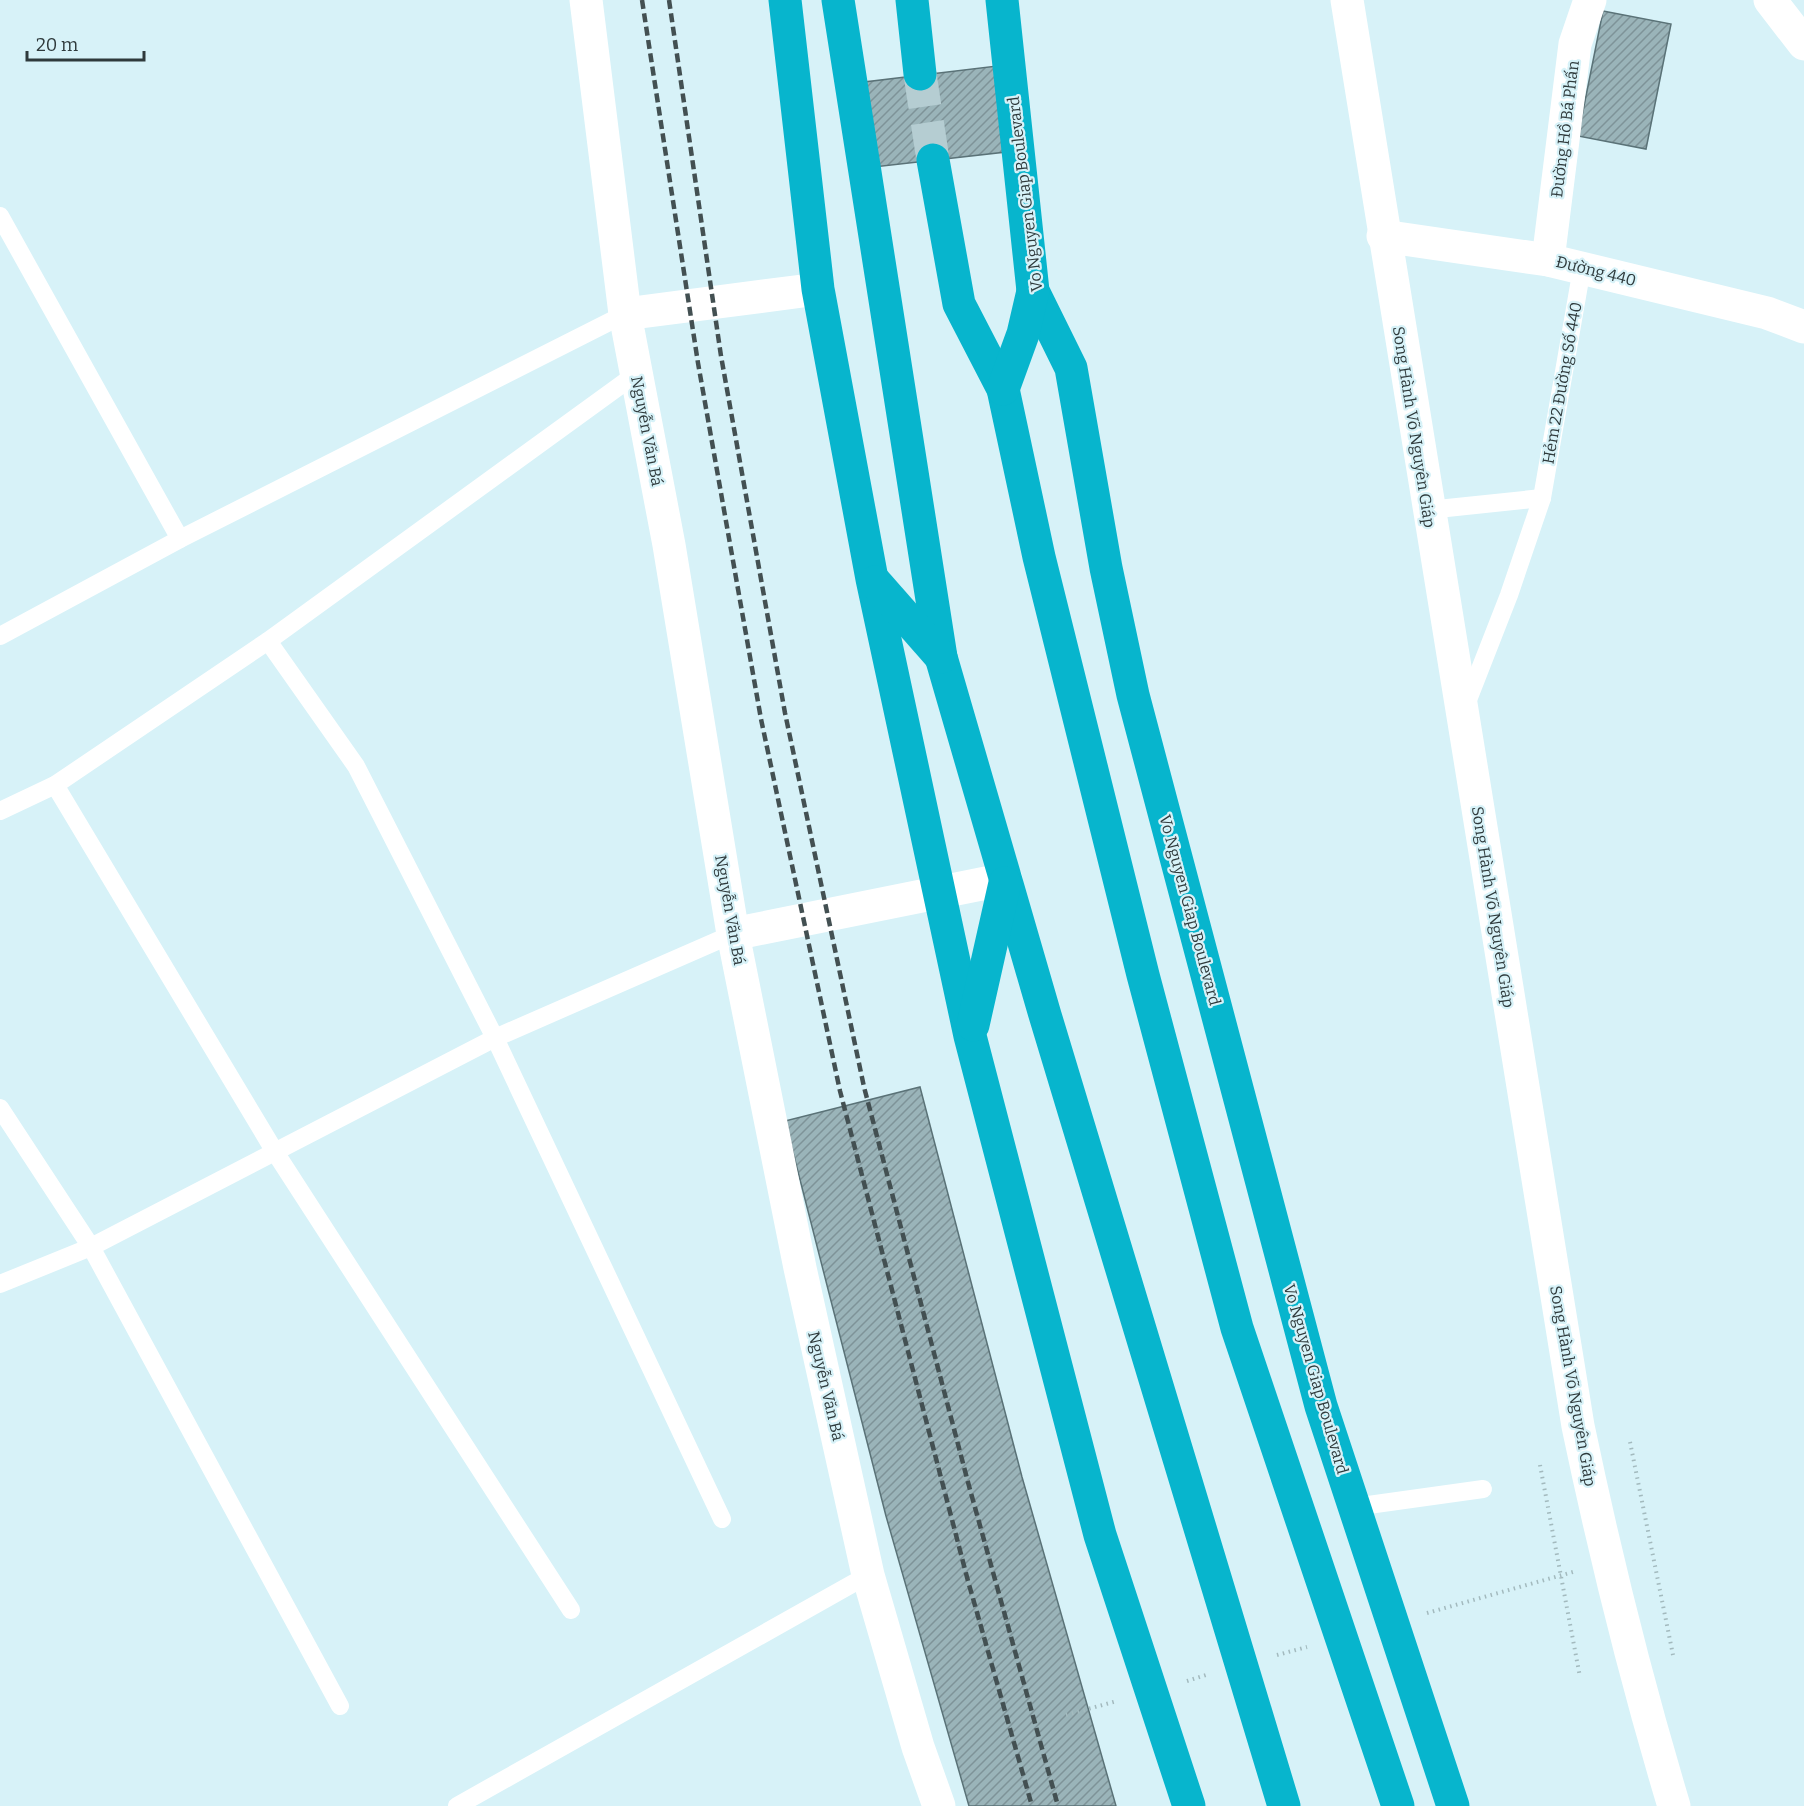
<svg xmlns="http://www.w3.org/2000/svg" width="1804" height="1806" font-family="Bitter,serif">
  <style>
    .building { fill: url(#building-hatch); stroke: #5a7277; stroke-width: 1.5 }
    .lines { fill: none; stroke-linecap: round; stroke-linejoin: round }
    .highway-tunnel { stroke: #b5cdd2; stroke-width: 33; stroke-dasharray: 33 16; stroke-linecap: butt }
    .path { stroke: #a3babe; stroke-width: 4; stroke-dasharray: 1.5 4.5; stroke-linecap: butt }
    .lane { stroke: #fff; stroke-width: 18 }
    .street { stroke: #fff; stroke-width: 33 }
    .secondary { stroke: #fff; stroke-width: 33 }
    .highway { stroke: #07b5cd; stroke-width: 33 }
    .rail { stroke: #435052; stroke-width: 4.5; stroke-dasharray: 9 4.5; stroke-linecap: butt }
    .labels { text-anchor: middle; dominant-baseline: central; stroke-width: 4.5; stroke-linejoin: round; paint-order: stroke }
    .street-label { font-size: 16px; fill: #2f3a3c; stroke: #d7f2f8 }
  </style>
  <defs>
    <pattern id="building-hatch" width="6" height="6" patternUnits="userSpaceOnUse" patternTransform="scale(1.5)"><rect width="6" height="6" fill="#9ab4b9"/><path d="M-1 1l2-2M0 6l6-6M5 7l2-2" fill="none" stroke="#7e9398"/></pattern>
  </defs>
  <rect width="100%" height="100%" fill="#d7f2f8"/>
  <g class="building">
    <polygon points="1603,11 1671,24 1646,149 1578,136"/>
    <polygon points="997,66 1006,152 865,168 856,83"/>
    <polygon points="920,1087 1022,1477 1116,1806 969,1806 886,1516 785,1121"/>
  </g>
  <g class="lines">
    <polyline class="highway-tunnel" points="920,74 933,160"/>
    <g class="path">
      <polyline points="1630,1442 1673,1655"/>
      <polyline points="1540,1465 1580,1677"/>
      <polyline points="1427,1613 1573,1572"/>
      <polyline points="1277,1655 1307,1647"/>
      <polyline points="1187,1681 1206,1675"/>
      <polyline points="1066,1715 1117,1701"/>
    </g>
    <g class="lane">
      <polyline points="0,216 180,539 0,636"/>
      <polyline points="1428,510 1542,498"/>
      <polyline points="180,539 625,314"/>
      <polyline points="268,641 356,766 495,1038 722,1519"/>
      <polyline points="1466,705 1509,595 1542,498 1582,268"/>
      <polyline points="55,785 275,1152 571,1610"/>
      <polyline points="0,811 55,785 268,641 636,374"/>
      <polyline points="0,1108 91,1247 340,1706"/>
      <polyline points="0,1284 91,1247 495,1038 733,934"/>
      <polyline points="1354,1507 1483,1489"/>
      <polyline points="457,1806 868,1575"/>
    </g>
    <g class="street">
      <polyline points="1770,0 1804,44"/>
      <polyline points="1383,236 1548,260 1767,313 1804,327"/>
      <polyline points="1548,260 1575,44 1590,0"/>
    </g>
    <g class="secondary">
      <polyline points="586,0 625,314 669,545 733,934 800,1268 868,1575 918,1747 939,1806"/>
      <path d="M1347,0l231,1426c27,129 58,254 96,380"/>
      <polyline points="625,314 818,289"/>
      <polyline points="733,934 1006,879"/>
    </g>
    <g class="highway">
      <polyline points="785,0 818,289 872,579 970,1036 1100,1535 1189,1806"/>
      <polyline points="838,0 941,657 1045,1015 1284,1806"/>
      <polyline points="912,0 920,74"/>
      <polyline points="1002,0 1033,291 1071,368 1106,568 1133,695 1321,1406 1453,1806"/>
      <polyline points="933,160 959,304 1003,389 1039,557 1143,975 1237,1328 1398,1806"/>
      <polyline points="1003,389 1023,334 1033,291"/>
      <polyline points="875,582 941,657"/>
      <polyline points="973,1025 1005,883"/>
    </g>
    <g class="rail">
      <polyline points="642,0 698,363 761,719 840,1091 968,1581 1032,1806"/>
      <polyline points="669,0 721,356 785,713 864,1087 969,1486 1058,1806"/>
    </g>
  </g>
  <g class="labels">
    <g class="street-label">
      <text transform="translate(1565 129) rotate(-83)">Đường Hồ Bá Phấn</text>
      <text transform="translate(1025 194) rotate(-97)">Vo Nguyen Giap Boulevard</text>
      <text transform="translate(1596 271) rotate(14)">Đường 440</text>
      <text transform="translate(1562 383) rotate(-80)">Hẻm 22 Đường Số 440</text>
      <text transform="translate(1414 427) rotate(81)">Song Hành Võ Nguyên Giáp</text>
      <text transform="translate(647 431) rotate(79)">Nguyễn Văn Bá</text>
      <text transform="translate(1493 907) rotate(81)">Song Hành Võ Nguyên Giáp</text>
      <text transform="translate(730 910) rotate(80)">Nguyễn Văn Bá</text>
      <text transform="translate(1190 910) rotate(75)">Vo Nguyen Giap Boulevard</text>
      <text transform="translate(1316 1379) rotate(74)">Vo Nguyen Giap Boulevard</text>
      <text transform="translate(826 1386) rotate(77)">Nguyễn Văn Bá</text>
      <text transform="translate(1573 1386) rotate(80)">Song Hành Võ Nguyên Giáp</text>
    </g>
  </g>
  <path d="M27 51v9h117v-9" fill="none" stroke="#2f3a3c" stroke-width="3"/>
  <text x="36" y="51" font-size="18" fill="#2f3a3c" stroke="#d7f2f8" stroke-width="4.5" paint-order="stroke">20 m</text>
</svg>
